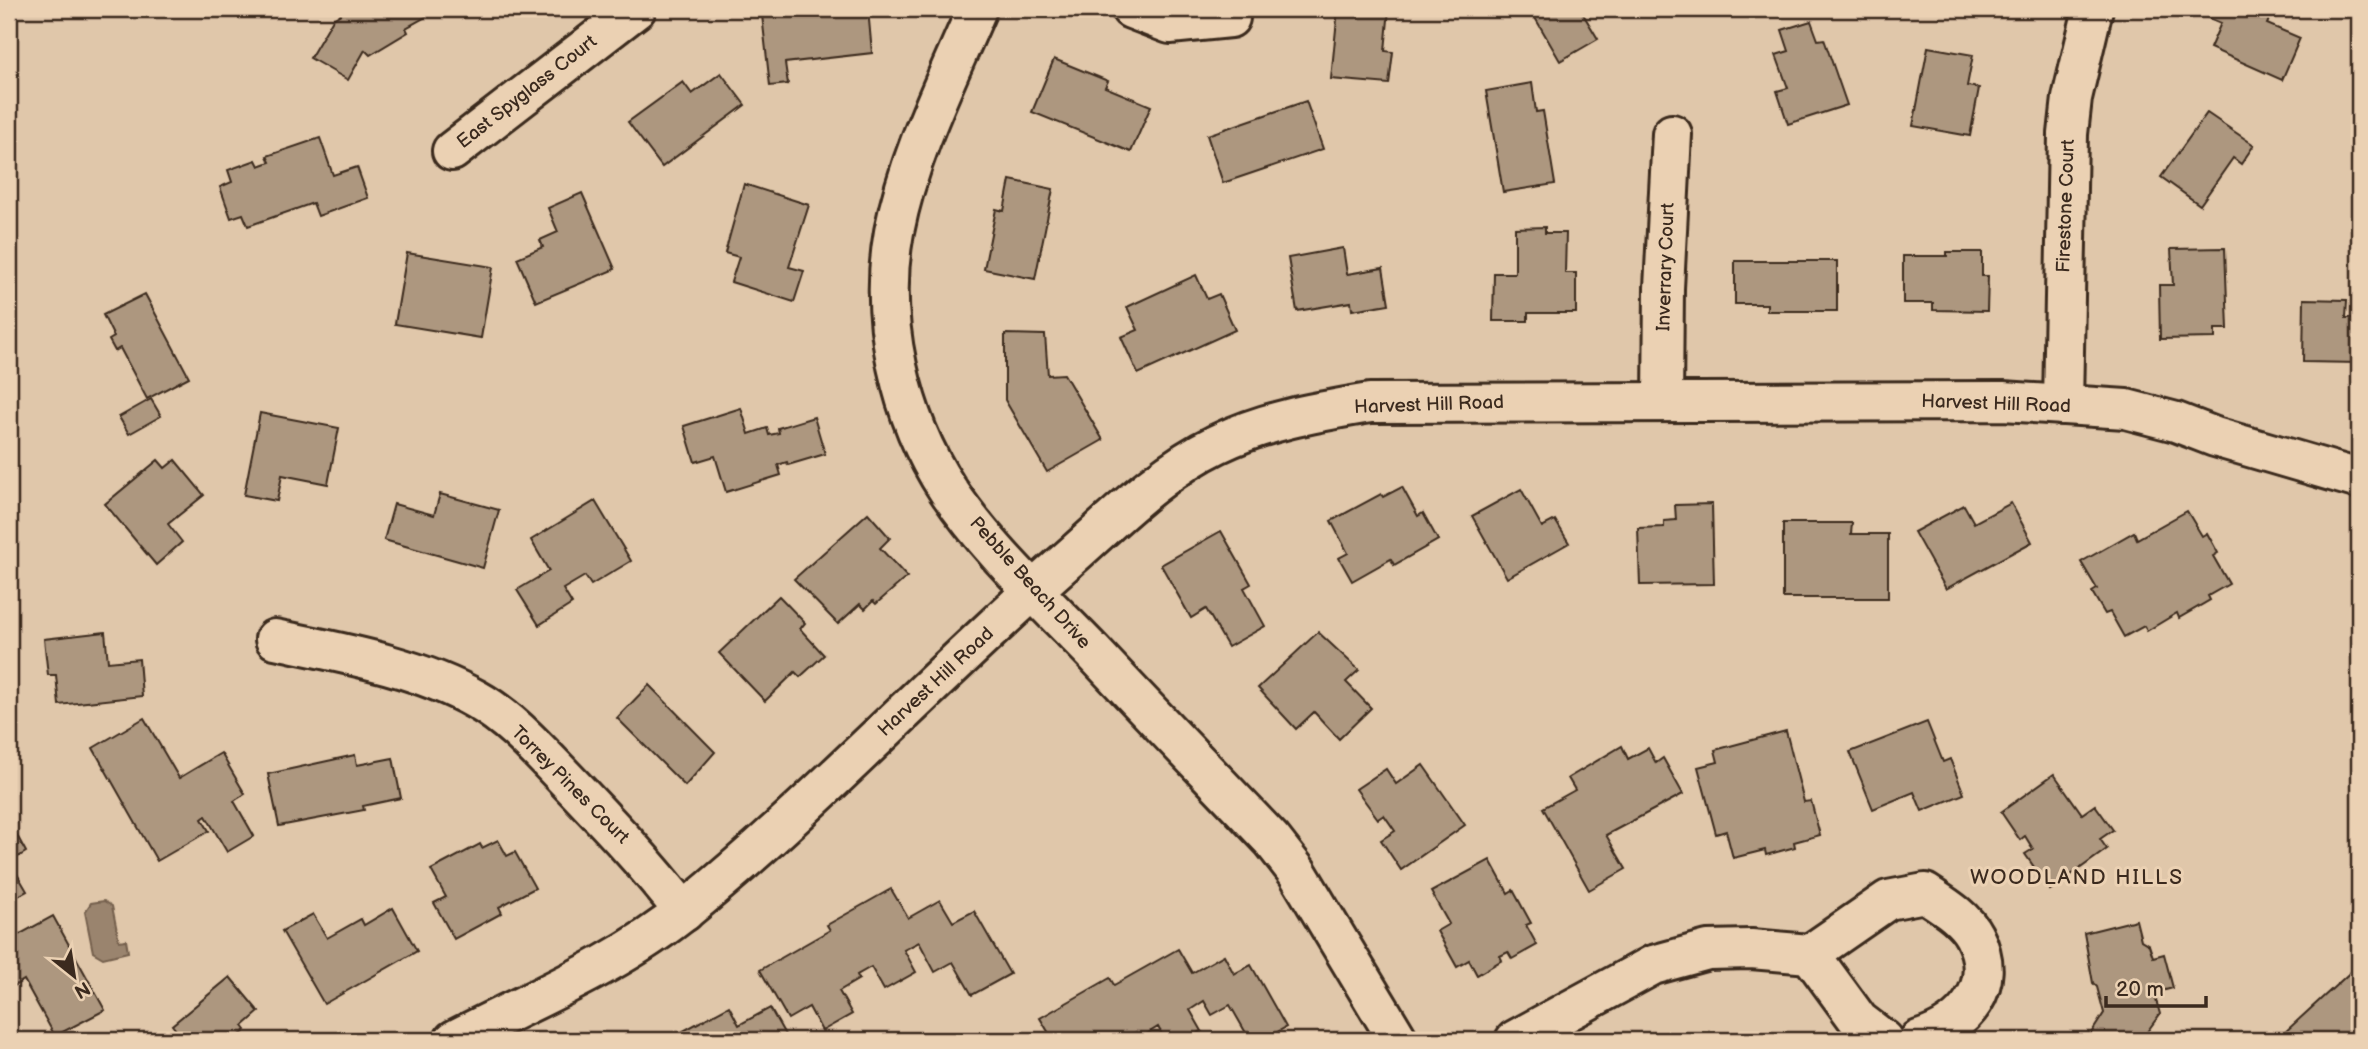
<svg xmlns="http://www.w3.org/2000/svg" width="2368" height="1049" font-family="'Balsamiq Sans',sans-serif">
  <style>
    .water { fill: #9a846e; stroke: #74604e; stroke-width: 2 }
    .building { fill: #ad977f; stroke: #3b2a1e; stroke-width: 2 }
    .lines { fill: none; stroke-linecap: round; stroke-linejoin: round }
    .minor-casing { stroke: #3b2a1e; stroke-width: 44 }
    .minor { stroke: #ebd1b3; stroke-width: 38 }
    .labels { text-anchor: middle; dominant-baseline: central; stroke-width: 6; stroke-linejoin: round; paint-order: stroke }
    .street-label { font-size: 19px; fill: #3b2a1e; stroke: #ebd1b3 }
    .neighbourhood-label { font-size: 21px; letter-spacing: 2px; fill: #3b2a1e; stroke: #ebd1b3 }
  </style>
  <rect width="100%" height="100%" fill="#e0c7aa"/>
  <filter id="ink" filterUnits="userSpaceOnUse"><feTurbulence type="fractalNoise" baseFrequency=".0143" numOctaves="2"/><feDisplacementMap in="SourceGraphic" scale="14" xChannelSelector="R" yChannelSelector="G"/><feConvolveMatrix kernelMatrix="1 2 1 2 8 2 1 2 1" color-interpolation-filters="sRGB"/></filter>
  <g filter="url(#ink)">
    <polygon class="water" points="104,901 112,906 119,941 126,940 128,952 103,958 93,952 85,912 91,903"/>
    <g class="building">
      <polygon points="338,9 426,9 429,15 406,28 408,32 370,55 365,50 348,80 310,58 333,19 341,14"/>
      <polygon points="794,9 868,9 872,53 785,63 788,84 770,86 762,15"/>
      <polygon points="1338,9 1389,9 1385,51 1393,52 1389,84 1331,79"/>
      <polygon points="1530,9 1580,9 1598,39 1560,61"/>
      <polygon points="1702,9 1736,9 1703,15"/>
      <polygon points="2207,9 2273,11 2267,24 2300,38 2282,80 2210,48 2221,23 2204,16"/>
      <polygon points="1811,21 1818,40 1824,39 1847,105 1788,124 1777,91 1788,88 1776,55 1789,51 1782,30"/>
      <polygon points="1928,47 1973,55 1967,86 1979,88 1970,136 1913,126"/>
      <polygon points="1054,59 1108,81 1105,87 1151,106 1131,152 1032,112"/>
      <polygon points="721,73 745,105 662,167 628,122 683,82 692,94"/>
      <polygon points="1532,83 1536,112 1543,111 1555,184 1503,192 1486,91"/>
      <polygon points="1306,101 1323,149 1223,183 1207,135"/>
      <polygon points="2207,113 2254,145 2241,164 2233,158 2200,205 2161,177"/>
      <polygon points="320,138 333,175 357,167 368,198 318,216 313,203 248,226 243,214 231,218 220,187 232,182 228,170 256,160 259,166 270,162 267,156"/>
      <polygon points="1010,180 1053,189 1035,279 984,269 996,209 1004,211"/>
      <polygon points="744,184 809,205 789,267 804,271 794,302 731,282 739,257 725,253"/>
      <polygon points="582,193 615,269 536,302 517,258 543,247 540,240 558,232 548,208"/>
      <polygon points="1545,227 1545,233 1566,233 1565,273 1576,273 1576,313 1528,313 1528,321 1493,321 1494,273 1515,273 1515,228"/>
      <polygon points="1343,248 1347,274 1383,268 1389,304 1352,310 1351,302 1297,311 1288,258"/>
      <polygon points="2225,248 2228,329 2215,329 2215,338 2160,339 2159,285 2173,285 2171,249"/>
      <polygon points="1947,252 1982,252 1982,276 1988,276 1987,311 1933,310 1933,303 1903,303 1903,256 1947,256"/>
      <polygon points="407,253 493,267 481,338 395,324"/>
      <polygon points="1735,261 1837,261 1837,311 1767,311 1767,304 1735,304"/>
      <polygon points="1196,275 1207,299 1219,294 1235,330 1138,374 1121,337 1138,330 1127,307"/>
      <polygon points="145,294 189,377 147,399 120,348 115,351 109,340 114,337 103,315"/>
      <polygon points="2304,299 2347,300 2346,318 2359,318 2359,363 2303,362"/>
      <polygon points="1005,334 1045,335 1048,375 1064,374 1103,440 1047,472 1005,400"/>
      <polygon points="151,399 161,416 129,434 119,417"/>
      <polygon points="741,408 749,434 767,428 769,435 779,433 778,428 814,417 825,454 788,465 787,462 778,465 781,475 726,492 715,456 695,462 684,426"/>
      <polygon points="260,413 339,428 328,484 282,475 277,501 244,495"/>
      <polygon points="158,460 165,468 175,460 204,495 168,524 182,542 156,565 105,504"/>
      <polygon points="1402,487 1418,516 1423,513 1438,540 1394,565 1391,559 1352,581 1339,558 1348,553 1331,521 1381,494 1383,497"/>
      <polygon points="1521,489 1542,527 1555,520 1569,543 1507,578 1472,516"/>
      <polygon points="440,494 499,510 483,568 384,540 394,504 434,515"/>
      <polygon points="595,501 631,561 591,585 585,576 563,589 572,604 539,625 517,590 549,571 531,540"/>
      <polygon points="2011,503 2032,542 1946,589 1914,532 1964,505 1974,523"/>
      <polygon points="1712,504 1714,584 1640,585 1638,528 1664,527 1664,521 1676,520 1675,505"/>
      <polygon points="2187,511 2202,536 2207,533 2218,553 2213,556 2229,584 2208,596 2210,600 2179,618 2177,613 2147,631 2144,626 2124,637 2110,612 2105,614 2092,592 2097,589 2081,562 2134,532 2137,539"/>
      <polygon points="868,513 890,538 880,548 907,577 876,604 873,601 865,609 860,604 838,624 794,579"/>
      <polygon points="1783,523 1852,523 1851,534 1888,534 1888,598 1783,598"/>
      <polygon points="1221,531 1251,584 1244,588 1265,626 1228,647 1206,609 1191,618 1161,565"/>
      <polygon points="779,596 805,623 800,629 824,655 800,677 795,672 765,701 719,653"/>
      <polygon points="105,632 108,662 139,659 142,696 59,705 56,675 48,675 44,639"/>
      <polygon points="1318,632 1359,670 1346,682 1371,708 1339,739 1314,712 1296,729 1258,688"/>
      <polygon points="649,685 715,752 685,786 617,718"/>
      <polygon points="144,718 179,778 221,753 245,794 234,801 254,836 227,852 206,816 202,819 209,831 157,861 93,748"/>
      <polygon points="1927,722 1943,762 1950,759 1964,794 1922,811 1914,792 1873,809 1850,752"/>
      <polygon points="1786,731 1804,802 1811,801 1820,835 1794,842 1795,847 1766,855 1765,850 1733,858 1726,831 1716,834 1698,767 1718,762 1715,750"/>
      <polygon points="1622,746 1628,759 1648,748 1656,763 1663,758 1683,794 1606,835 1626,869 1589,890 1543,808 1575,790 1568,778"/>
      <polygon points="355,755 357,765 393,758 401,798 363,806 364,810 279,826 268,774"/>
      <polygon points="1423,765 1465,825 1401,870 1381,840 1395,831 1384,815 1378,819 1356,789 1386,769 1396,784"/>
      <polygon points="2054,774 2082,814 2095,805 2113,830 2100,839 2107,849 2050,890 2025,854 2033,849 2025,836 2020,840 2001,812"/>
      <polygon points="14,830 26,852 10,862 27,891 9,901 9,833"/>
      <polygon points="498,840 507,856 515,852 535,888 499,907 502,913 454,939 434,903 446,897 431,870 480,844 482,848"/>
      <polygon points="1490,860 1508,893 1513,890 1531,923 1526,925 1537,945 1512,959 1508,952 1500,956 1502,960 1477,975 1469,960 1457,967 1437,931 1449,924 1431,892"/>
      <polygon points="891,889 908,918 940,900 953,922 974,911 1010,974 972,995 953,962 935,972 919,942 904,950 916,972 884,990 871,967 857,975 859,979 839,991 852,1014 822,1031 809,1007 788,1019 760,970 830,930 827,925"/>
      <polygon points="393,908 417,951 324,1004 282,931 313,914 327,938 361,919 364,925"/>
      <polygon points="53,916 105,1010 55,1036 24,980 14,986 9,977 9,940"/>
      <polygon points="2136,920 2141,940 2149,945 2153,957 2164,954 2173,988 2154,993 2160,1014 2141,1040 2092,1040 2088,1038 2104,1013 2097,987 2093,983 2084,933"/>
      <polygon points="1178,949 1192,973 1224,955 1234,974 1251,965 1286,1027 1263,1040 1250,1040 1230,1005 1212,1015 1204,1001 1190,1010 1202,1031 1184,1040 1165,1040 1158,1027 1140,1038 1136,1032 1121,1040 1053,1040 1040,1018 1110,978 1114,985"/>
      <polygon points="2355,968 2359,972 2359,1040 2291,1040 2284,1033"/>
      <polygon points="230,977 259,1012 243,1026 246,1030 234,1040 184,1040 172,1025"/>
      <polygon points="729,1006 739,1025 770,1008 788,1040 667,1040"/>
    </g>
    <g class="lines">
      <defs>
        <g id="minor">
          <path d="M977,9c-31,72 -68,145 -83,223 -16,86 6,185 54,258 40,60 95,110 145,162 59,63 119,125 179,188l25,32 101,168"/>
          <polyline points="1131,9 1170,24 1230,18"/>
          <polyline points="452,151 636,9"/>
          <polyline points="1663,402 1664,288 1672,134"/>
          <polyline points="2063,405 2068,134 2072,98 2093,9"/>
          <path d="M275,639c67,14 142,27 202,61 34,19 61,50 87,77 42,44 83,87 120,135"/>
          <polyline points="1810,954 1859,1021 1884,1040"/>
          <path d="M454,1040c77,-40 165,-75 233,-131 132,-108 249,-234 377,-346 48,-42 95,-91 153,-119 49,-24 100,-32 153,-41l633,-2 123,8 50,13 39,15 144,42"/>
          <path d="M1515,1040l138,-75 55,-15 43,-1 59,5 78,-54 37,-7c18,12 39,24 49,43 26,50 -10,90 -55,104"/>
        </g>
      </defs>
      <use href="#minor" class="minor-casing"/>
      <use href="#minor" class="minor"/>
    </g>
  </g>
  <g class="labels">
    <g class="street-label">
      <text transform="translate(527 92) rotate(-38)">East Spyglass Court</text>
      <text transform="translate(2066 206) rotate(-88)">Firestone Court</text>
      <text transform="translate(1666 267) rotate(-88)">Inverrary Court</text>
      <text transform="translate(1996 404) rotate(2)">Harvest Hill Road</text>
      <text transform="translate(1429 405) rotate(-2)">Harvest Hill Road</text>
      <text transform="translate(1030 583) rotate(48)">Pebble Beach Drive</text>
      <text transform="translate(936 682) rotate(-43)">Harvest Hill Road</text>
      <text transform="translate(570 785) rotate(45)">Torrey Pines Court</text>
    </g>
    <g class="neighbourhood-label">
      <text x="2077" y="877">WOODLAND HILLS</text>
    </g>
  </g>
  <rect width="2368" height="1049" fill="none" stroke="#ebd1b3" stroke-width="35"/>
  <rect x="18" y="18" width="2333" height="1014" fill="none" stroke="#3b2a1e" stroke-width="2.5" filter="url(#ink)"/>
  <g transform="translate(74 976) rotate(150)" stroke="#ebd1b3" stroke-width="5" paint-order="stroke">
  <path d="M0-5L12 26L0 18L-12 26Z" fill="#3b2a1e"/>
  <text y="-10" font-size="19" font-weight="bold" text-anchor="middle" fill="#3b2a1e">N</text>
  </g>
  <path d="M2106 996v10h100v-10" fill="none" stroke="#3b2a1e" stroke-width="3.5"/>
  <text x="2116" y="996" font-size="21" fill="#3b2a1e" stroke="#ebd1b3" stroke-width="5" paint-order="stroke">20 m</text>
</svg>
